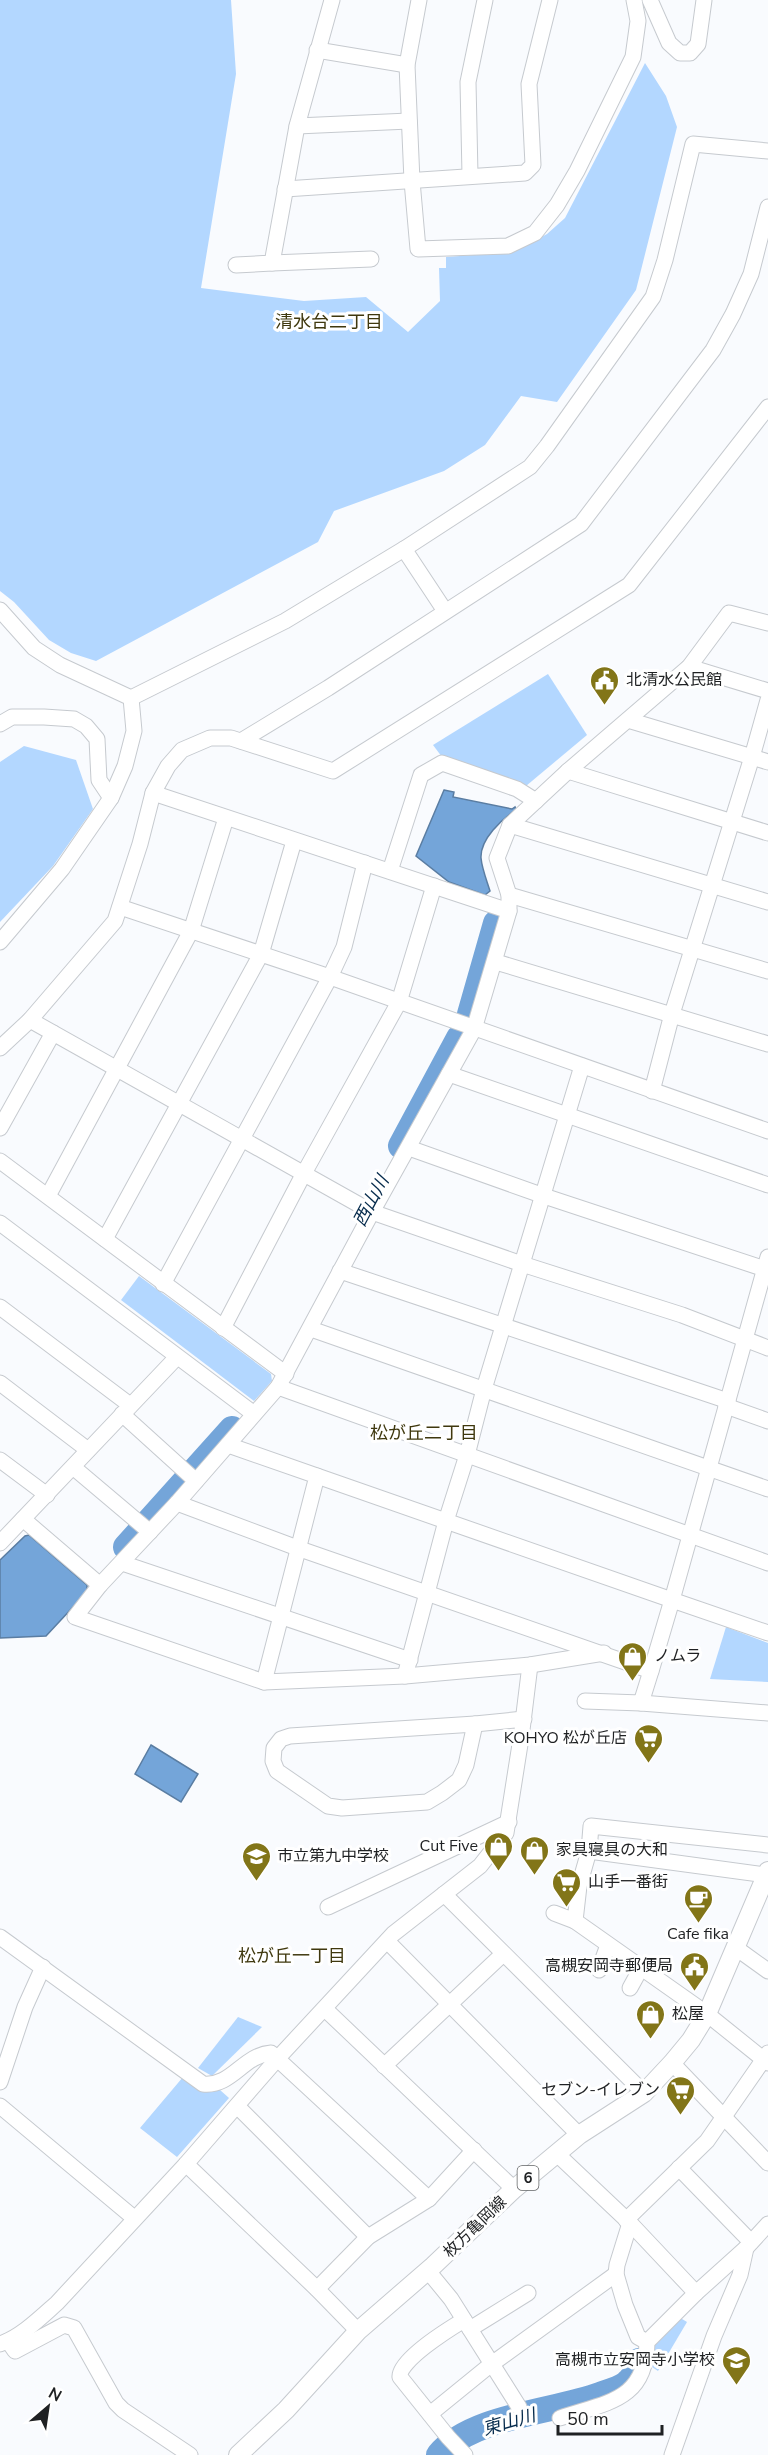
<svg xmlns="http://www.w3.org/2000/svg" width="768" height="2455" font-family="'Nunito Sans','Noto Sans JP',sans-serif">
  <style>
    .green { fill: #b3d7ff }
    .water { fill: #74a5d9; stroke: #5a7da2; stroke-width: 1.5 }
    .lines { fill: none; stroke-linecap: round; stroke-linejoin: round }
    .river { stroke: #74a5d9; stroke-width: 26 }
    .minor-casing { stroke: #c6cacf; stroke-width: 17 }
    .major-casing { stroke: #c6cacf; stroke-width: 20 }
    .minor { stroke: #fff; stroke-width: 15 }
    .major { stroke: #fff; stroke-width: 18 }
    .labels { text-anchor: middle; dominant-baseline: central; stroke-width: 6; stroke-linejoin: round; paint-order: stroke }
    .shield { fill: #fff; stroke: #626465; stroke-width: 1.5 }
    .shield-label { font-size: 15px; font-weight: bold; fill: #1f2123 }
    .poi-label { font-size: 16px; fill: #1f2123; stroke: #fff; text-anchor: start }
    .street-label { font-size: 16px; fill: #1f2123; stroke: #fff }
    .neighbourhood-label { font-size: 18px; fill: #3f380e; stroke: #fff }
    .water-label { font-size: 18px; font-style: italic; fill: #062b4c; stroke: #fff }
  </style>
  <rect width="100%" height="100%" fill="#f9fbfe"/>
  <g class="green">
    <polygon points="0,0 231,0 236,74 201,288 304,301 366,297 408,332 440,301 439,268 446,268 446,257 514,252 547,234 565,218 645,63 666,96 677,127 636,290 557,402 521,396 485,445 444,471 334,511 318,542 96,661 71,653 49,640 14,602 0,591"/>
    <polygon points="548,674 587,735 526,786 442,757 433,745"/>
    <polygon points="24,746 76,760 93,809 53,866 0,922 0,762"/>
    <polygon points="139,1276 271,1374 272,1381 254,1401 121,1300"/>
    <polygon points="726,1627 768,1643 768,1682 710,1679"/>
    <polygon points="238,2017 262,2027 212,2076 198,2068"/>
    <polygon points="183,2077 206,2091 220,2090 229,2098 177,2157 140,2128"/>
    <polygon points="677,2316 687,2322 658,2371 649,2365 654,2343"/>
  </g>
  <g class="water">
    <path d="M444,790l10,2 -1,5 59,12 3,-2 1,3c-14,9 -36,29 -35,48 1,11 6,23 9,33l-5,4 -36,-13 -33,-26z"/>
    <polygon points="29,1535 87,1585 87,1592 46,1636 0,1638 0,1560 25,1536"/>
    <polygon points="151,1745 198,1774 181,1802 135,1774"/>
  </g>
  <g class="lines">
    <g class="river">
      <polyline points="470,1014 496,923"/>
      <polyline points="401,1146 459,1038"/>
      <polyline points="126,1547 232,1429"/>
      <path d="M439,2455c32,-39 115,-43 161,-60 8,-3 19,-6 26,-11 8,-6 11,-13 13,-23"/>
    </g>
    <defs>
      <g id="minor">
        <polyline points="419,0 407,65 412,181 418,249 508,246 535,233 557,205 577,171 633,57 638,21 634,0"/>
        <polyline points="650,0 669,43 680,53 690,53 698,44 704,0"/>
        <polyline points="317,50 407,65"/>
        <polyline points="297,126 409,121"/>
        <polyline points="470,175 468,82 485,0"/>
        <polyline points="285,189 525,173 533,165 529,84 550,0"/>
        <polyline points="272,263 371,259"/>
        <polyline points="236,265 272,263 297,126 332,0"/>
        <polyline points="404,549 445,611"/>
        <polyline points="0,610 34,648 60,665 131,698 134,731 125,766 111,798 62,869 0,942"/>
        <polyline points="689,667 768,691"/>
        <polyline points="131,698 285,621 404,549 530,467 547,446 653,297 665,260 693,144 768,151"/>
        <polyline points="628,720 752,757 768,700"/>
        <polyline points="0,724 12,717 44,717 74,719 86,726 97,739 99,780 111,798"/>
        <polyline points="241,741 328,688 581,524 713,350 733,314 751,274 768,207"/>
        <polyline points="568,771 768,833"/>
        <polyline points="153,793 509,911"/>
        <polyline points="510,825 768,902"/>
        <polyline points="390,871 421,775 442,763 517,789 536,801"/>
        <polyline points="509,895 768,971"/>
        <polyline points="120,907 330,977 768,1131"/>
        <polyline points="496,962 768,1044"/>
        <polyline points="30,1020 372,1212 522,1264 682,1315 768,1348"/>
        <polyline points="0,1048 30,1020 115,921 140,844 153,793 168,766 182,750 210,738 231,738 333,771 629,585 768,407"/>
        <polyline points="449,1074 768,1185"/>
        <polyline points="652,1091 672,1014 752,757 768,762"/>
        <polyline points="0,1128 53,1033"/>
        <polyline points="409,1148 544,1196 768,1270"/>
        <polyline points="0,1161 286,1374"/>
        <polyline points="48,1196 191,931 226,818"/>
        <polyline points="0,1223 254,1414"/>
        <polyline points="105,1239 261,954 294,841"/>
        <polyline points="340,1271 728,1401"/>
        <polyline points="163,1284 330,977 344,947 365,863"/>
        <polyline points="0,1307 130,1405"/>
        <polyline points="223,1328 303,1175 399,1002 434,886"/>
        <polyline points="311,1329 768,1489"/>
        <polyline points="0,1383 88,1450"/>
        <polyline points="278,1387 768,1563"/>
        <polyline points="726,1406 768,1421"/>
        <polyline points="122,1414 196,1481"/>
        <polyline points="228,1445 317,1476 264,1682"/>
        <polyline points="0,1460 47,1495"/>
        <polyline points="73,1467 150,1532"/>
        <polyline points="317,1476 672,1600 768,1257"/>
        <polyline points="177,1503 300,1549 651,1671 672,1600 768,1633"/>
        <polyline points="23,1519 100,1585"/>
        <polyline points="0,1543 177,1357"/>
        <polyline points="122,1563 410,1660"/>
        <polyline points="604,1653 530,1665 405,1676 264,1682 75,1617 100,1585 177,1503 278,1387 372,1212 474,1029 509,911 509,895 497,858 510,825 568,771 689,667 729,613 768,623"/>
        <polyline points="405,1676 446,1521 467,1455 484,1389 582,1066"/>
        <polyline points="585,1701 641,1703 651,1671"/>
        <polyline points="641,1703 768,1713"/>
        <polygon points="475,1724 466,1765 459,1780 442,1793 427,1802 342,1808 328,1806 277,1771 273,1761 274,1748 281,1739 290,1736"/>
        <polyline points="475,1724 524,1719"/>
        <polyline points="589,1851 766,1875"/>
        <polyline points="444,1894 644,2093"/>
        <polyline points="328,1907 509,1822"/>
        <polyline points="554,1913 575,1921 579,1886 589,1851 591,1826 768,1845"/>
        <polyline points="575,1921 707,2014 768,2063"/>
        <path d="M0,1937l203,147c29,3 40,-29 68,-31l158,146 45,-49"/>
        <polyline points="387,1941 579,2135"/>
        <polyline points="736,1948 768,1971"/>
        <polyline points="599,1970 608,1945"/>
        <polyline points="630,1988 641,1968"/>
        <polyline points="325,2009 514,2189"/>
        <polyline points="672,2063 768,2163"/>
        <polyline points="384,2066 503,1954"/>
        <polyline points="0,2082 25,2007 43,1967"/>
        <polyline points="0,2106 134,2218"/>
        <polyline points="237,2106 368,2237"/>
        <polyline points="557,2154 630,2223 696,2293 746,2248 768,2224"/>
        <polyline points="186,2164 317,2289 358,2331"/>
        <polyline points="679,2168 751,2242"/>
        <polyline points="626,2220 707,2141 768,2053"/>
        <polyline points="630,2223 617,2265 616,2274 625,2305 638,2337 647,2342"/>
        <polyline points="428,2271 451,2299 519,2407"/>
        <polyline points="317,2289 368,2237 429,2199"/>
        <path d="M464,2320c-15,9 -66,41 -64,57l48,60 17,18"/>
        <polyline points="470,2329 528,2293"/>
        <polyline points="8,2341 15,2351 64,2325 74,2328 116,2403 123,2410 190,2455"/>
        <path d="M0,2344c21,-7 40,-26 57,-41l129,-139 92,-106 115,-124 87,-68 26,-33 15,-95 9,-73"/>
        <polyline points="430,2414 489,2366 616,2274"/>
        <path d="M560,2418c47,-16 86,-17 87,-76l49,-49"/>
        <polyline points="672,2455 714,2336 740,2275 746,2248"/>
      </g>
      <polyline id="major" points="238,2455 286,2410 358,2331 433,2266 514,2189 579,2135 644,2093 672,2063 691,2040 707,2014 768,1871"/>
    </defs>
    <use href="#minor" class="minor-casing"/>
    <use href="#major" class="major-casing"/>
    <use href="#minor" class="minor"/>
    <use href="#major" class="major"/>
  </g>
  <defs>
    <symbol id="civic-pin" viewBox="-11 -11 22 30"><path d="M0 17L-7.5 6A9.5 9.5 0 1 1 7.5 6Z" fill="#827518" stroke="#fff"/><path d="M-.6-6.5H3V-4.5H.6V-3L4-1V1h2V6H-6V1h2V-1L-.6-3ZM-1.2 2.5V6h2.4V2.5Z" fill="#fff"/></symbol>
    <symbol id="shop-pin" viewBox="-11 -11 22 30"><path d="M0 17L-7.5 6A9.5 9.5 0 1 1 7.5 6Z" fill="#827518" stroke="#fff"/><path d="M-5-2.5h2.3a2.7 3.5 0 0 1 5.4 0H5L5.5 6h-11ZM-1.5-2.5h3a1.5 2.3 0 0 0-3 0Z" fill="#fff"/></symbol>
    <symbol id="supermarket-pin" viewBox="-11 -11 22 30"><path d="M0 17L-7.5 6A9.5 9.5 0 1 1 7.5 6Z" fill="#827518" stroke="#fff"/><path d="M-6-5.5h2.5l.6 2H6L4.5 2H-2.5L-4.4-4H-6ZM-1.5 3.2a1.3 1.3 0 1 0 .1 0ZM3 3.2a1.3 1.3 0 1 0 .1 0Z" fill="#fff"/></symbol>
    <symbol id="school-pin" viewBox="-11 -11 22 30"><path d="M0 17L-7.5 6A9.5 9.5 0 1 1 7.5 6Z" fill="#827518" stroke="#fff"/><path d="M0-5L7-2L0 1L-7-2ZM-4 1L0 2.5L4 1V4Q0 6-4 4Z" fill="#fff"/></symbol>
    <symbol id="cafe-pin" viewBox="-11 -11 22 30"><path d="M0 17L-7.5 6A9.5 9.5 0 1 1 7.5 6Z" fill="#827518" stroke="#fff"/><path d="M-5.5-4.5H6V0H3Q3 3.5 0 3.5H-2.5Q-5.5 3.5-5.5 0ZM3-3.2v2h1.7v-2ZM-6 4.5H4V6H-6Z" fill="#fff"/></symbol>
  </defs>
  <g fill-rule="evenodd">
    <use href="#civic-pin" x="588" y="664" width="33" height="45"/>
    <use href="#shop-pin" x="616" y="1640" width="33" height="45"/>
    <use href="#supermarket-pin" x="632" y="1722" width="33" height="45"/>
    <use href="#shop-pin" x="482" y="1830" width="33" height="45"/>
    <use href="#shop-pin" x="518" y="1834" width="33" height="45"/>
    <use href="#school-pin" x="240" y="1840" width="33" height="45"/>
    <use href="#supermarket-pin" x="550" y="1866" width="33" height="45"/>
    <use href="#cafe-pin" x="682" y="1882" width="33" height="45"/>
    <use href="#civic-pin" x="678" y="1950" width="33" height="45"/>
    <use href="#shop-pin" x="634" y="1998" width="33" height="45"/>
    <use href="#supermarket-pin" x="664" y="2074" width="33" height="45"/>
    <use href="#school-pin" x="720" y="2344" width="33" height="45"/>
  </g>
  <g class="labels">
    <rect class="shield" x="517.5" y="2166" width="21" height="24" rx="4.5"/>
    <g class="shield-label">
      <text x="528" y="2178">6</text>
    </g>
    <g class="poi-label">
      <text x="626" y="680">北清水公民館</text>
      <text x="654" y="1656">ノムラ</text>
      <text x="627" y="1738" text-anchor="end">KOHYO 松が丘店</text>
      <text x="478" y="1846" text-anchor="end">Cut Five</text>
      <text x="556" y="1850">家具寝具の大和</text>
      <text x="277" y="1856">市立第九中学校</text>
      <text x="588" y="1882">山手一番街</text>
      <text x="698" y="1934" text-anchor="middle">Cafe fika</text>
      <text x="673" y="1966" text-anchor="end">高槻安岡寺郵便局</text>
      <text x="672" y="2014">松屋</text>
      <text x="660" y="2090" text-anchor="end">セブン-イレブン</text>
      <text x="715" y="2360" text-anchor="end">高槻市立安岡寺小学校</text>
    </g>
    <g class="street-label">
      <text transform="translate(475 2227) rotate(-44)">枚方亀岡線</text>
    </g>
    <g class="neighbourhood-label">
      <text x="329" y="322">清水台二丁目</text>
      <text x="424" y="1433">松が丘二丁目</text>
      <text x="292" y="1956">松が丘一丁目</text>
    </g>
    <g class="water-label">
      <text transform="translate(371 1201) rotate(-62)">西山川</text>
      <text transform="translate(509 2422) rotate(-16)">東山川</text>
    </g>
  </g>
  <g transform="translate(48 2407) rotate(29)" stroke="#ffffff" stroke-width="4.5" paint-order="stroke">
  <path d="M0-4.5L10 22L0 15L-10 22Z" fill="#1f2123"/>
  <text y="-9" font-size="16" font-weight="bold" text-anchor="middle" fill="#1f2123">N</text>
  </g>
  <path d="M558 2425v9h104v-9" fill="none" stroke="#1f2123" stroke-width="3"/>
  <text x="567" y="2425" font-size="18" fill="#1f2123" stroke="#ffffff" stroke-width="4.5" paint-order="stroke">50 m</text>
</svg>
